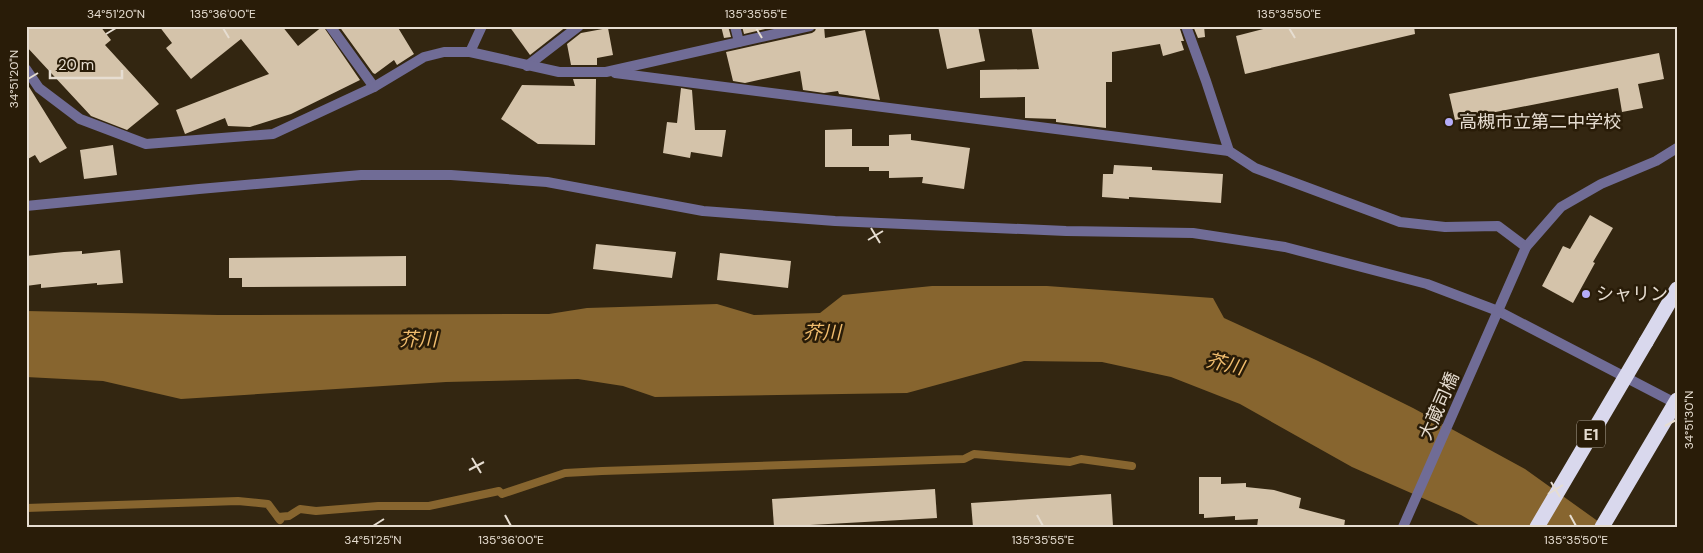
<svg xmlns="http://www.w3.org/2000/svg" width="1703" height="553" font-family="'DM Sans','Noto Sans JP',sans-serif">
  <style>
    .water { fill: #87652f }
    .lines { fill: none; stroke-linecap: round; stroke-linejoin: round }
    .stream { stroke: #87652f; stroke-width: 8 }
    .building { fill: #d4c3aa }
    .minor { stroke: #706c96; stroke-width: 10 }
    .tertiary { stroke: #706c96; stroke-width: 10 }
    .motorway { stroke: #d9d8ed; stroke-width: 15 }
    .motorway-bridge { stroke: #d9d8ed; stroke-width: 15 }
    .ticks { fill: none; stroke: #e6ddd1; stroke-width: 2 }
    .poi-dot { fill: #b4acf9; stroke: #291c08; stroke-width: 2 }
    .labels { text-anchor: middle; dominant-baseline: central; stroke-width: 5; stroke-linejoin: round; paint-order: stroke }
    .shield { fill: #291c08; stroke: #ada395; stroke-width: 1 }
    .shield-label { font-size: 16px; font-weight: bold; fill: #e6ddd1 }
    .poi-label { font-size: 18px; fill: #e6ddd1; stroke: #291c08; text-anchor: start }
    .street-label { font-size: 18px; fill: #e6ddd1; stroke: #291c08 }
    .water-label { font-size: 19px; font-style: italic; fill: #f1bd6e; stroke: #291c08 }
    .neatline { fill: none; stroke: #e6ddd1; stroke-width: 2 }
    .ticks-label { font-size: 12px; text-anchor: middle; fill: #e6ddd1 }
  </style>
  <rect width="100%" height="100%" fill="#332611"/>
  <polygon class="water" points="932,286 1047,286 1213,298 1224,318 1316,360 1413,408 1525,469 1606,527 1482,527 1461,515 1352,467 1240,404 1171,377 1102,362 1024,361 907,393 655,397 623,386 578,379 446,382 181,399 103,381 26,377 26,311 218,315 549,314 587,308 717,304 754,315 820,313 843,295"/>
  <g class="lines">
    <g class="stream">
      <polyline points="26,508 238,501 268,504 280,520"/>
      <polyline points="278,517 289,516 300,509 316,511 378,506 429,506 499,491 502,494 565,473 602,471 964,459 974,454 1070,462 1081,459 1132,466"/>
    </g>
  </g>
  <g class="building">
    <polygon points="26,26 100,26 111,40 105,45 159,104 127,130 91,116 26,46"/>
    <polygon points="159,26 282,26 298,46 323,26 360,80 291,114 250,127 228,126 225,118 185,134 176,110 269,74 241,39 191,79 166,48 172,43"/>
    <polygon points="339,26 397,26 414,54 397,65 394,60 375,74 373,73"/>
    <polygon points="509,26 567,26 530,55"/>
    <polygon points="721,26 728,26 731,37 724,38"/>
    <polygon points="742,26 778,26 744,34"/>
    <polygon points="817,26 824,26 825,38 865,30 880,100 839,94 838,91 824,93 803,90 800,71 745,83 733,81 726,52 812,33 815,31"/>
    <polygon points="938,26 978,26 985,61 947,69"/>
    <polygon points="1031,26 1179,26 1184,41 1181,41 1184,50 1163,56 1160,44 1112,52 1112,82 1106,82 1106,128 1056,122 1056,119 1025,118 1025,97 980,98 980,70 1039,69"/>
    <polygon points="1193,26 1204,26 1205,37 1198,38"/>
    <polygon points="1275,26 1414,26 1415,34 1245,74 1236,36"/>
    <polygon points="608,28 613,55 597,58 597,65 571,65 567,44 581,33"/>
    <polygon points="1659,53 1664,79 1638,84 1643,108 1622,112 1618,88 1455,120 1449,94"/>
    <polygon points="573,79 596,79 595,145 538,144 501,119 522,85 575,86"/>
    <polygon points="26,82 67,148 40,163 35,155 26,160"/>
    <polygon points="681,88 692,90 695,130 726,130 722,157 691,152 690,158 663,153 667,122 677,123"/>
    <polygon points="852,129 852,146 889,146 889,135 911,134 911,140 970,148 964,189 922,183 923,177 889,178 889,171 869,171 869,167 825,167 825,130"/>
    <polygon points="113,145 117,175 84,179 80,150"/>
    <polygon points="1114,165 1152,167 1152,170 1223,174 1221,203 1129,197 1129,199 1102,197 1103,174 1113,174"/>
    <polygon points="1590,215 1613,228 1593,262 1595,263 1573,303 1542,286 1563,246 1570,249"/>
    <polygon points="596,244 676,252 672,278 593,269"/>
    <polygon points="120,250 123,283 97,285 97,283 41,288 41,284 26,286 26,256 64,252 82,251 82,254"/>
    <polygon points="720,253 791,261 788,288 717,280"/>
    <polygon points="406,256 406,286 242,287 242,278 229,278 229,258"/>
    <polygon points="1199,477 1221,477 1221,484 1246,483 1246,487 1274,490 1301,498 1299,508 1345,520 1344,527 1257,527 1258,519 1235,520 1235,516 1204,518 1204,514 1199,514"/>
    <polygon points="935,489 937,518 774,527 772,499"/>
    <polygon points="1111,494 1113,526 973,527 971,503"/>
  </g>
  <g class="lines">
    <g class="minor">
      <polyline points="330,26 374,87"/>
      <polyline points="735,26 739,42"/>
      <polyline points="1186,26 1206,81 1229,151 1255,168 1400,222 1445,227 1498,226 1526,247"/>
      <polyline points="470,52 482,26"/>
      <polyline points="527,66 579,26"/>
      <polyline points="26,69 39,88 80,119 146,144 273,134 374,87 424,57 444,52 470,52 559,72 606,72 810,26"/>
      <polyline points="615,73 1229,151"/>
    </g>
    <g class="tertiary">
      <polyline points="26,206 199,189 361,175 451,175 547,182 703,211 835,221 1066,231 1193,233 1285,247 1427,284 1498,311 1677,404"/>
      <polyline points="1403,527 1526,247 1561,207 1601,184 1656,161 1677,148"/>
    </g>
    <polyline class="motorway" points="1646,342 1677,289"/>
    <g class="motorway-bridge">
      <polyline points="1537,527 1646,342"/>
      <polyline points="1602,527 1677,400"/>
    </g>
  </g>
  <path class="ticks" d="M223,28l6,10M756,28l6,10M1289,28l6,10M106,34l10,-6M28,79l10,-6M871,228l9,15M868,240l15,-9M1665,426l11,-6M472,458l9,15M469,470l15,-8M1551,482l9,15M1548,494l15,-9M505,515l6,11M1037,515l6,11M1570,515l6,11M373,526l11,-7"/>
  <g class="poi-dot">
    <circle cx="1449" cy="122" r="5"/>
    <circle cx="1586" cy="294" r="5"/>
  </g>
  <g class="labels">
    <rect class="shield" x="1577" y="420.5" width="28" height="27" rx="4"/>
    <g class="shield-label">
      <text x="1591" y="434">E1</text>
    </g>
    <g class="poi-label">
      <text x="1459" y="122">高槻市立第二中学校</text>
      <text x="1596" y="294">シャリン</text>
    </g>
    <g class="street-label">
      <text transform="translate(1439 406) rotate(-66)">大蔵司橋</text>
    </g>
    <g class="water-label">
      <text x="822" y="332">芥川</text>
      <text x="418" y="339">芥川</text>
      <text transform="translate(1225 364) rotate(13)">芥川</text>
    </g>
  </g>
  <rect width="1703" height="553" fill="none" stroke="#291c08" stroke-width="55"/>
  <path d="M50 70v8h72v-8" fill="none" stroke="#e6ddd1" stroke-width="2.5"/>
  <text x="58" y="70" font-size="15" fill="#e6ddd1" stroke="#291c08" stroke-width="4" paint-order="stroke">20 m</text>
  <rect x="28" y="28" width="1648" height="498" class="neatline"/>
  <g class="ticks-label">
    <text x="116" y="18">34°51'20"N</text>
    <text x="223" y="18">135°36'00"E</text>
    <text x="756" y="18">135°35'55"E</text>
    <text x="1289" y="18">135°35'50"E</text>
    <text transform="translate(14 79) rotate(-90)" y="4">34°51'20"N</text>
    <text transform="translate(1689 420) rotate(-90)" y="4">34°51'30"N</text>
    <text x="373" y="544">34°51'25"N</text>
    <text x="511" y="544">135°36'00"E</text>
    <text x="1043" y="544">135°35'55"E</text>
    <text x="1576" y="544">135°35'50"E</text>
  </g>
</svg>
